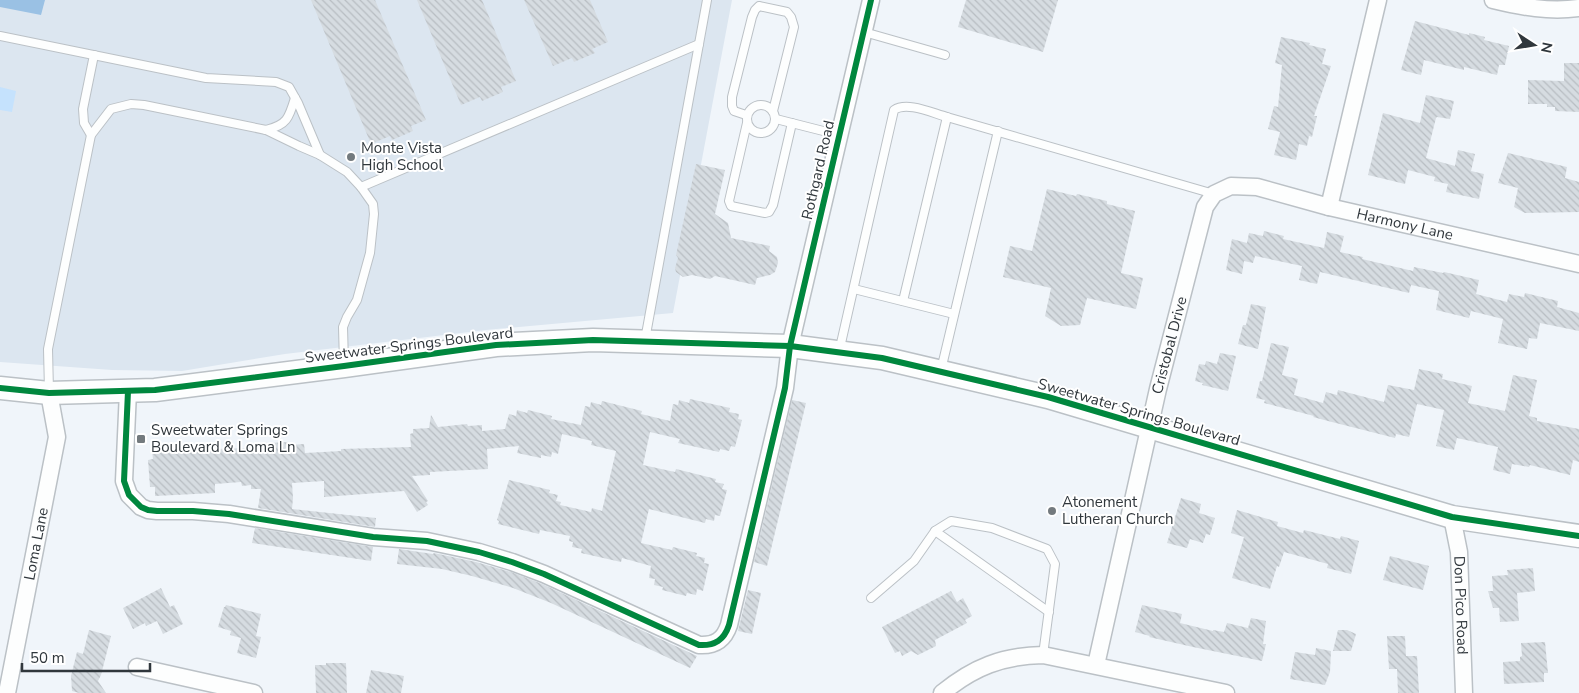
<svg xmlns="http://www.w3.org/2000/svg" width="1579" height="693" font-family="'Nunito Sans',sans-serif">
  <style>
    .built { fill: #dce6f0 }
    .grass { fill: #c5e2fd }
    .water { fill: #9ac1e4 }
    .building { fill: url(#building-back-hatch) }
    .lines { fill: none; stroke-linecap: round; stroke-linejoin: round }
    .service-casing { stroke: #bbc1c6; stroke-width: 10 }
    .minor-casing { stroke: #bbc1c6; stroke-width: 19 }
    .secondary-casing { stroke: #bbc1c6; stroke-width: 25 }
    .service { stroke: #fdfefe; stroke-width: 8 }
    .minor { stroke: #fdfefe; stroke-width: 16 }
    .secondary { stroke: #fdfefe; stroke-width: 22 }
    .cycleway-casing { stroke: #fff; stroke-width: 9 }
    .cycleway { stroke: #00873e; stroke-width: 6 }
    .poi-dot { fill: #737a7e; stroke: #fff; stroke-width: 2 }
    .labels { text-anchor: middle; dominant-baseline: central; stroke-width: 4; stroke-linejoin: round; paint-order: stroke }
    .poi-label { font-size: 15px; fill: #30373c; stroke: #fff; text-anchor: start }
    .street-label { font-size: 15px; fill: #30373c; stroke: #fff }
  </style>
  <defs>
    <pattern id="building-back-hatch" width="6" height="6" patternUnits="userSpaceOnUse" patternTransform="scale(1.25)"><rect width="6" height="6" fill="#d6dce1"/><path d="M-1 5l2 2M0 0l6 6M5-1l2 2" fill="none" stroke="#b8bdc2"/></pattern>
  </defs>
  <rect width="100%" height="100%" fill="#f0f5fa"/>
  <polygon class="built" points="0,0 732,0 673,313 486,330 285,354 182,371 112,370 0,362"/>
  <polygon class="grass" points="0,87 16,91 12,112 0,110"/>
  <polygon class="water" points="0,0 45,0 41,15 0,7"/>
  <g class="building">
    <polygon points="311,0 375,0 426,120 411,126 413,131 392,140 390,136 371,144"/>
    <polygon points="417,0 482,0 516,81 501,87 503,92 482,101 480,97 461,105"/>
    <polygon points="524,0 590,0 608,42 592,49 595,53 574,62 572,58 553,66"/>
    <polygon points="966,0 1058,0 1043,52 958,27"/>
    <polygon points="1415,21 1469,35 1469,33 1485,37 1484,40 1509,46 1505,65 1499,65 1497,75 1464,67 1464,70 1424,60 1421,75 1401,70"/>
    <polygon points="1281,37 1310,43 1309,45 1326,49 1322,64 1331,66 1314,116 1317,116 1312,137 1309,136 1307,146 1299,144 1296,160 1274,155 1280,132 1268,129 1274,106 1278,107 1282,65 1275,63"/>
    <polygon points="1564,63 1579,63 1579,112 1555,111 1555,107 1547,107 1547,104 1528,104 1528,80 1564,81"/>
    <polygon points="1426,95 1454,101 1450,119 1437,117 1436,118 1426,158 1455,166 1458,150 1475,154 1471,171 1484,174 1479,199 1446,192 1448,184 1434,181 1435,177 1408,170 1405,184 1368,175 1383,113 1420,123"/>
    <polygon points="1508,153 1567,167 1565,178 1579,182 1579,212 1525,213 1514,207 1518,188 1498,183"/>
    <polygon points="696,164 725,170 715,214 728,223 731,238 770,246 769,251 777,257 778,263 775,272 770,275 757,278 755,285 715,276 710,279 692,275 683,277 676,272 675,268 678,258 676,255"/>
    <polygon points="1047,189 1076,196 1077,194 1107,201 1107,204 1135,211 1121,273 1143,278 1136,309 1087,298 1080,325 1061,326 1045,316 1051,288 1003,277 1010,246 1032,251"/>
    <polygon points="1264,231 1284,236 1283,239 1324,248 1327,232 1344,236 1340,252 1363,257 1362,259 1413,271 1414,267 1443,273 1444,272 1479,280 1476,294 1507,302 1509,294 1524,297 1525,293 1558,301 1557,307 1579,313 1579,331 1540,323 1537,339 1529,338 1527,349 1498,343 1503,319 1471,311 1469,318 1436,310 1439,291 1411,285 1409,293 1320,272 1317,284 1299,280 1302,266 1255,256 1253,263 1244,261 1242,274 1226,270 1232,239 1247,243 1249,233 1263,236"/>
    <polygon points="1251,304 1266,307 1258,349 1238,344 1243,325 1246,325"/>
    <polygon points="1271,343 1289,347 1282,375 1298,379 1294,395 1323,403 1326,392 1337,395 1338,390 1384,402 1388,385 1414,390 1419,369 1443,374 1442,379 1472,386 1468,403 1505,411 1513,375 1537,380 1529,416 1537,418 1537,421 1579,429 1579,462 1573,460 1570,475 1530,465 1529,467 1512,464 1510,474 1493,470 1498,447 1457,438 1454,450 1436,446 1444,410 1417,404 1409,437 1396,434 1395,438 1328,421 1313,417 1314,416 1264,403 1265,400 1256,398 1260,381 1262,381"/>
    <polygon points="1220,353 1236,356 1228,391 1202,385 1203,383 1195,381 1199,364 1205,365 1206,361 1217,364"/>
    <polygon points="690,399 730,408 729,412 739,414 738,419 742,420 735,447 731,446 729,451 720,449 719,452 678,443 680,439 650,432 643,465 675,472 676,469 716,479 715,482 724,484 722,489 727,490 720,516 715,515 714,521 706,519 705,523 649,509 641,543 672,550 673,547 697,553 696,556 705,558 704,563 709,564 703,591 697,589 696,595 687,593 686,596 662,590 663,587 654,585 655,579 649,578 651,566 622,558 621,562 581,553 582,549 572,547 573,542 569,541 570,536 540,530 539,534 498,524 499,521 497,520 509,480 550,490 549,493 558,495 556,501 561,502 560,505 591,512 592,508 602,511 616,451 591,445 592,441 562,434 558,454 552,452 551,457 541,455 541,458 517,453 519,446 487,449 488,469 430,472 430,475 412,476 428,501 426,502 428,505 417,512 404,491 324,497 324,481 292,483 293,498 292,509 376,518 375,527 258,508 261,489 251,489 251,485 242,486 241,482 215,484 215,493 155,496 155,487 150,487 148,460 153,459 152,451 213,448 213,449 249,448 249,444 290,442 290,445 304,444 305,453 341,451 341,449 411,447 410,434 413,433 413,429 429,428 431,415 438,427 467,424 468,426 482,425 482,431 505,429 509,414 516,416 517,410 527,413 528,410 552,416 551,419 581,425 585,406 590,407 591,402 601,405 602,401 642,411 641,414 670,421 673,404 678,405 679,400 689,403"/>
    <polygon points="792,400 806,403 767,566 754,562"/>
    <polygon points="1181,498 1201,504 1199,513 1215,518 1210,535 1206,534 1203,543 1190,539 1187,548 1167,543"/>
    <polygon points="1237,510 1278,522 1277,526 1303,533 1304,530 1340,539 1341,536 1359,541 1351,574 1327,568 1328,564 1284,552 1279,567 1277,566 1270,589 1232,578 1244,537 1231,533"/>
    <polygon points="255,528 373,547 371,561 252,543"/>
    <polygon points="399,549 433,554 434,553 476,562 511,572 542,584 697,656 690,668 551,603 513,588 472,576 442,569 397,564"/>
    <polygon points="1390,556 1429,566 1423,590 1383,580"/>
    <polygon points="1533,568 1535,591 1517,593 1519,621 1500,622 1499,608 1493,608 1488,591 1493,591 1492,576 1508,575 1507,570"/>
    <polygon points="161,588 170,607 174,605 183,624 163,634 157,621 146,626 145,623 133,629 123,608"/>
    <polygon points="748,590 761,593 752,634 738,631"/>
    <polygon points="951,591 957,602 963,598 972,616 965,620 967,623 935,640 936,646 918,655 911,651 902,656 900,651 895,653 882,627"/>
    <polygon points="226,605 261,614 256,636 261,637 256,658 237,653 241,638 230,635 231,631 218,627 224,607 225,607"/>
    <polygon points="1142,605 1182,614 1180,623 1213,631 1213,630 1224,632 1227,623 1248,628 1251,618 1266,621 1263,644 1266,644 1262,661 1193,647 1149,637 1150,636 1135,632"/>
    <polygon points="89,630 111,636 101,675 98,681 106,693 79,693 72,691 71,676 77,652 83,654"/>
    <polygon points="1338,630 1347,630 1356,634 1351,651 1333,651"/>
    <polygon points="1387,636 1405,636 1406,656 1417,656 1419,693 1398,693 1397,669 1389,669"/>
    <polygon points="1545,642 1548,673 1544,673 1544,682 1504,684 1503,662 1520,661 1520,657 1522,656 1521,643"/>
    <polygon points="1316,648 1331,651 1330,672 1325,685 1290,679 1295,652 1315,655"/>
    <polygon points="326,663 346,663 347,693 316,693 315,665 326,665"/>
    <polygon points="371,670 404,676 401,693 366,693"/>
  </g>
  <g class="lines">
    <defs>
      <g id="service">
        <polyline points="864,32 945,55"/>
        <polyline points="0,36 206,78 276,82 289,87 298,103 320,155"/>
        <circle cx="761" cy="119" r="14"/>
        <polyline points="746,115 734,111 732,106 732,97 752,17 755,10 759,6 787,12 791,17 794,27 773,111"/>
        <polyline points="776,119 839,135"/>
        <polyline points="747,123 729,201 731,206 765,213 769,212 773,205 792,123"/>
        <path d="M266,130c21,-5 23,-12 29,-32"/>
        <polyline points="91,135 84,123 83,109 94,55"/>
        <polyline points="361,187 699,44"/>
        <polyline points="854,289 954,314"/>
        <polyline points="903,301 947,117"/>
        <polyline points="645,340 707,0"/>
        <path d="M839,352l55,-242c13,-9 38,3 53,7l267,77"/>
        <polyline points="941,370 998,131"/>
        <polyline points="49,391 48,349 91,135 111,109 131,104 144,105 266,130 299,146 320,155 347,172 361,187 373,204 374,214 370,253 357,300 347,317 343,327 344,363"/>
        <polyline points="935,531 1049,612"/>
        <polyline points="871,598 914,561 935,531 951,521 992,528 1047,549 1055,564 1043,655"/>
      </g>
      <g id="minor">
        <path d="M1493,0c29,7 56,12 86,8"/>
        <polyline points="1329,207 1378,0"/>
        <path d="M128,391l-4,90 5,14 12,12 7,3 9,1h36l36,3 144,23 54,4 52,11 33,10 32,12 155,71c16,1 25,-5 30,-20l56,-237 5,-42 81,-346"/>
        <path id="s1" d="M1452,517l7,35 5,141"/>
        <path id="s2" d="M1096,665l62,-276 47,-182 9,-13 17,-8 26,1 72,20 250,57"/>
        <polyline points="137,667 254,693"/>
        <path id="s3" d="M7,693l50,-256 -8,-44"/>
        <path d="M942,693c32,-26 60,-37 101,-38l183,38"/>
      </g>
      <polyline id="secondary" points="0,388 49,393 155,390 344,366 496,345 593,340 790,346 882,358 1048,397 1452,517 1579,536"/>
    </defs>
    <use href="#service" class="service-casing"/>
    <use href="#minor" class="minor-casing"/>
    <use href="#secondary" class="secondary-casing"/>
    <use href="#service" class="service"/>
    <use href="#minor" class="minor"/>
    <use href="#secondary" class="secondary"/>
    <defs>
      <g id="cycleway">
        <polyline points="0,388 49,393 155,390 344,366 496,345 593,340 790,346 882,358 1048,397 1452,517 1579,536"/>
        <path d="M128,391l-4,90 5,14 12,12 7,3 9,1h36l36,3 144,23 54,4 52,11 33,10 32,12 155,71c16,1 25,-5 30,-20l56,-237 5,-42 81,-346"/>
      </g>
    </defs>
    <use href="#cycleway" class="cycleway-casing"/>
    <use href="#cycleway" class="cycleway"/>
  </g>
  <g class="poi-dot">
    <circle cx="351" cy="157" r="5"/>
    <rect x="136" y="434" width="10" height="10" rx="2.5"/>
    <circle cx="1052" cy="511" r="5"/>
  </g>
  <g class="labels">
    <g class="poi-label">
      <text x="361" y="148">Monte Vista<tspan x="361" dy="17">High School</tspan></text>
      <text x="151" y="430">Sweetwater Springs<tspan x="151" dy="17">Boulevard &amp; Loma Ln</tspan></text>
      <text x="1062" y="502">Atonement<tspan x="1062" dy="17">Lutheran Church</tspan></text>
    </g>
    <g class="street-label">
      <text transform="translate(818 170) rotate(-77)">Rothgard Road</text>
      <text stroke="none"><textPath href="#s2" startOffset="684">Harmony Lane</textPath></text>
      <text transform="translate(409 345) rotate(-7)">Sweetwater Springs Boulevard</text>
      <text stroke="none"><textPath href="#s2" startOffset="328">Cristobal Drive</textPath></text>
      <text transform="translate(1139 412) rotate(16)">Sweetwater Springs Boulevard</text>
      <text stroke="none"><textPath href="#s3" startOffset="152">Loma Lane</textPath></text>
      <text stroke="none"><textPath href="#s1" startOffset="89">Don Pico Road</textPath></text>
    </g>
  </g>
  <g transform="translate(1534 45) rotate(102)" stroke="#ffffff" stroke-width="4" paint-order="stroke">
  <path d="M0-4L9 19L0 12L-9 19Z" fill="#30373c"/>
  <text y="-8" font-size="14" font-weight="bold" text-anchor="middle" fill="#30373c">N</text>
  </g>
  <path d="M22 663v8h128v-8" fill="none" stroke="#30373c" stroke-width="2.5"/>
  <text x="30" y="663" font-size="15" fill="#30373c" stroke="#ffffff" stroke-width="4" paint-order="stroke">50 m</text>
</svg>
